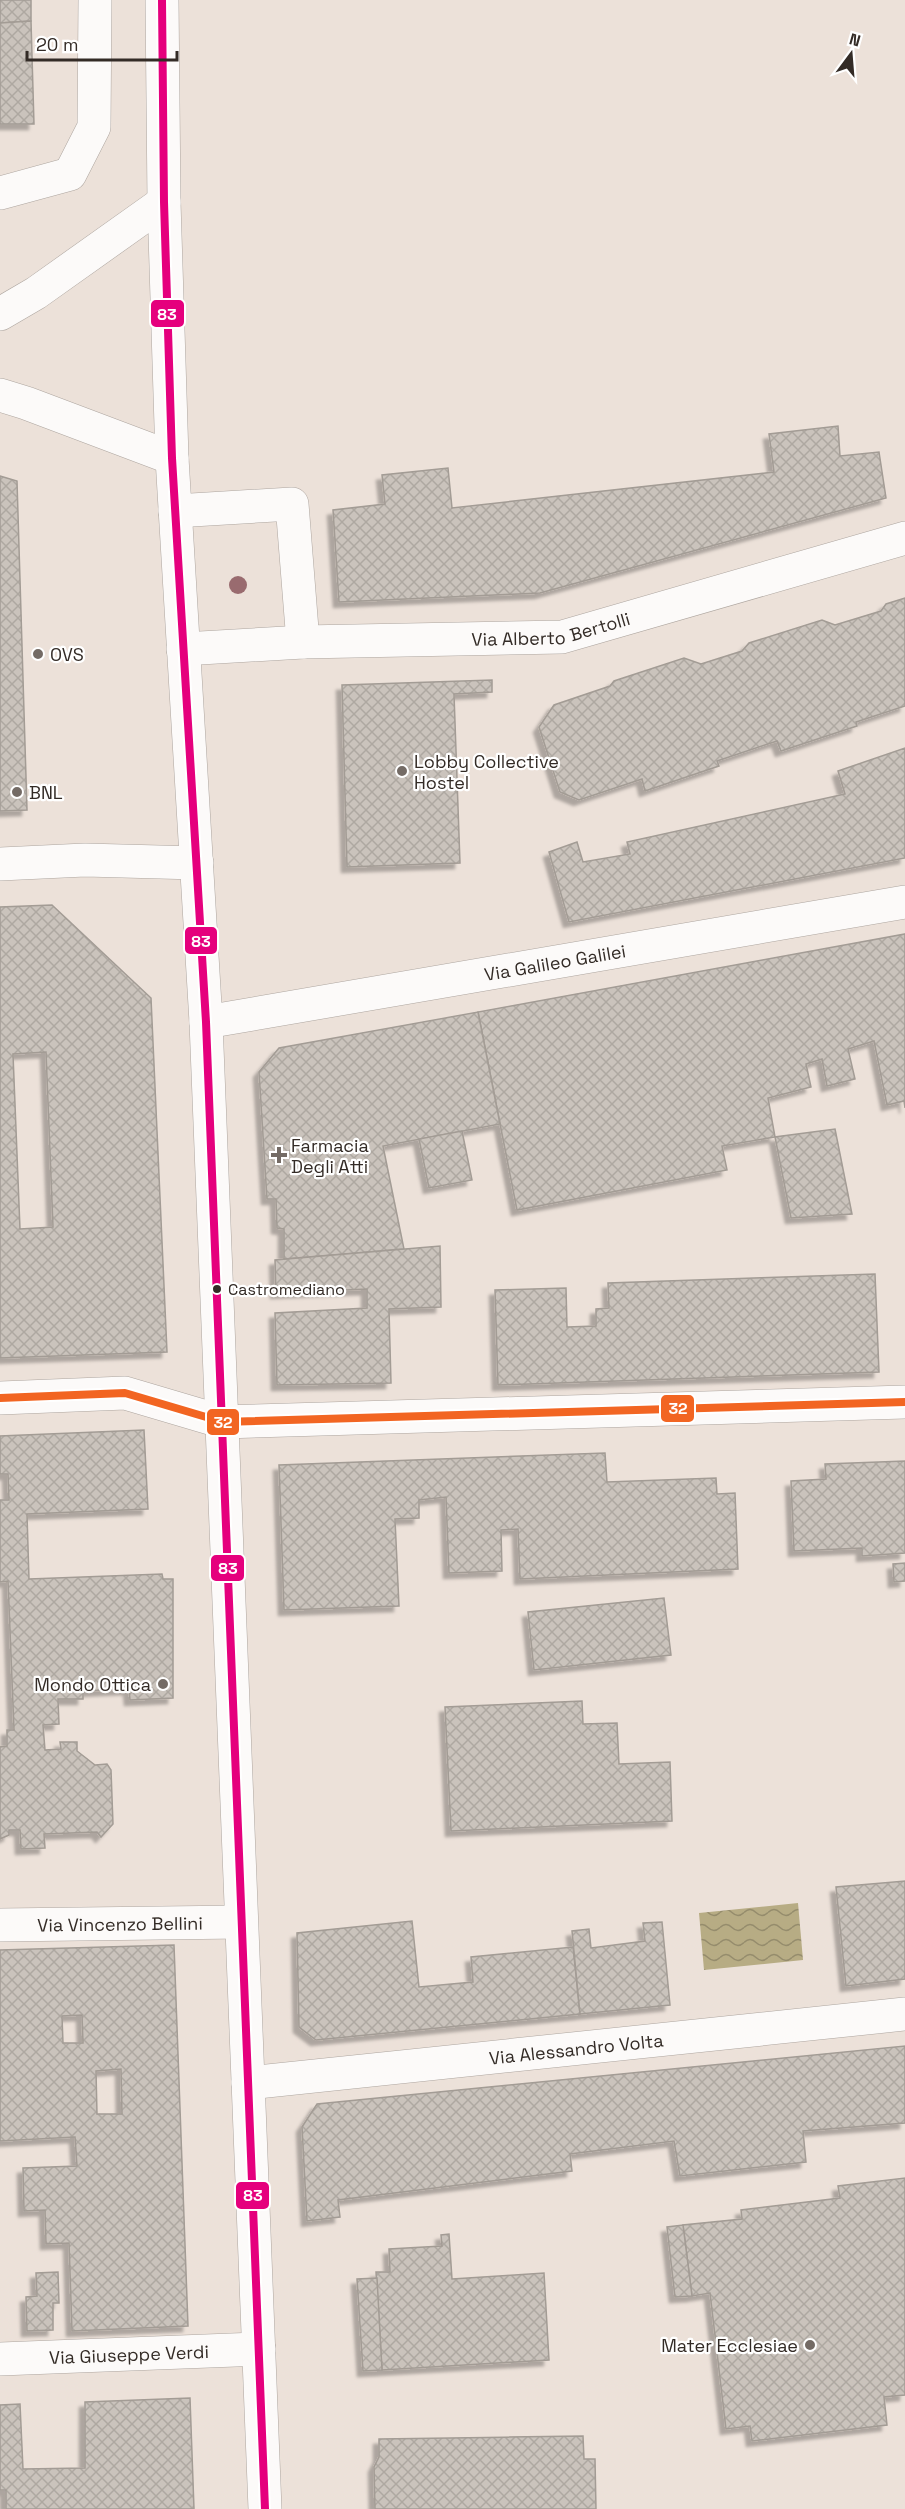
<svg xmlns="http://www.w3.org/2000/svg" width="905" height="2509" font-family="'Space Grotesk',sans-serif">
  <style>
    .water { fill: url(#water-waves) }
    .building { fill: url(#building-cross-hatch); stroke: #a39c95; stroke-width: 1.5; fill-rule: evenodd; filter: url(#shadow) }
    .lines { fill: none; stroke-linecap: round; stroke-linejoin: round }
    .minor-casing { stroke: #ada59f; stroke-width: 34 }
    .major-casing { stroke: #ada59f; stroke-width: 34 }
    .minor { stroke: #fcfaf9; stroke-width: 33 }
    .major { stroke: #fcfaf9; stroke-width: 33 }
    .bus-1-casing { stroke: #fff; stroke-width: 12 }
    .bus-2-casing { stroke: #fff; stroke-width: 12 }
    .bus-1 { stroke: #e5007d; stroke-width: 8 }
    .bus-2 { stroke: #f26522; stroke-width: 8 }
    .tree { fill: #996b6f }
    .poi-dot { fill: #746b65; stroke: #fff; stroke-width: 2 }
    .bus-dot { fill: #332b26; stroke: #fff; stroke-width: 2 }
    .labels { text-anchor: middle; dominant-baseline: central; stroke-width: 4.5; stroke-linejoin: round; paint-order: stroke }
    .bus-label { font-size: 16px; fill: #332b26; stroke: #fff; text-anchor: start }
    .street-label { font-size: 18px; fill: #332b26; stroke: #fff }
    .poi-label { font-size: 18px; fill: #332b26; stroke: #fff; text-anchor: start }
    .line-badge { stroke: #fff; stroke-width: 2 }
    .badge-label { font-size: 16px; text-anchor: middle; font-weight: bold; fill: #fff }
  </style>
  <defs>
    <pattern id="water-waves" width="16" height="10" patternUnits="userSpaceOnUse" patternTransform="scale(1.5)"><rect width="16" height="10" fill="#b7ac84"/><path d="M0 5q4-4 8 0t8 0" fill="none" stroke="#958c6c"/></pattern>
    <pattern id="building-cross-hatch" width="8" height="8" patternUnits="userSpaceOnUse" patternTransform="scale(1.5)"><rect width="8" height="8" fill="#cac3bc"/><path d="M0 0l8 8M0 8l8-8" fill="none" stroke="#aea8a1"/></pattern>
    <filter id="shadow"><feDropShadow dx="-5.5" dy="5.5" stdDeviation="1.5" flood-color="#0004"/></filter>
  </defs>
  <rect width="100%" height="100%" fill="#ece1d9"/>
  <polygon class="water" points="798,1903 803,1960 704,1970 699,1913"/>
  <g class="building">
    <polygon points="0,0 31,0 31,21 0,23"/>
    <polygon points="31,21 34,124 0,124 0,23"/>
    <polygon points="838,426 840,456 879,452 886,498 540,593 339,602 333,510 385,504 382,475 448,468 452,508 774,472 769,434"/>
    <polygon points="0,476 17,481 27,810 0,811"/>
    <polygon points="905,598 905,706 856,722 857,726 781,751 777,741 717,761 719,766 645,791 642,779 579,800 560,792 539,727 554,705 610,686 614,681 684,658 701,664 742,651 749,643 822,620 835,625 881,611 886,604"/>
    <polygon points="492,680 492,692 454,694 460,863 347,867 342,685"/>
    <polygon points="905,748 905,858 569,922 549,852 577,842 583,862 630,854 627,842 845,794 838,771"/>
    <path d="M52,905l99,93 16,354 -167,6v-451zM46,1052l7,175 -33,2 -7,-175z"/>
    <polygon points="905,934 905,1108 904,1101 887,1105 874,1041 848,1049 855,1079 827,1086 822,1059 806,1064 811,1087 768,1098 775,1137 722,1146 727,1170 517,1210 478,1012"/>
    <polygon points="478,1012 500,1124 383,1146 404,1249 284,1259 284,1229 277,1228 276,1199 267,1199 259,1072 279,1048"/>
    <polygon points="835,1129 852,1214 791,1218 775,1137"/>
    <polygon points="462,1131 472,1180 429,1188 419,1139"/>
    <polygon points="440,1246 441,1307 389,1309 391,1383 277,1385 275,1313 367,1308 367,1289 276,1293 275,1260"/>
    <polygon points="875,1274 879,1372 498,1385 495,1290 566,1288 567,1327 596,1326 596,1309 609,1308 608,1283"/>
    <polygon points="144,1430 148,1509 27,1514 29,1579 162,1574 163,1579 173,1579 173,1698 130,1700 129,1689 83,1691 83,1699 58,1699 59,1724 43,1725 45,1750 61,1749 60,1742 77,1742 77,1751 95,1765 107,1764 111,1770 113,1824 101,1837 97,1832 44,1834 45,1848 21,1849 20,1830 9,1830 9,1835 0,1839 0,1747 7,1746 7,1730 14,1730 8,1581 0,1582 0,1500 9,1500 8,1474 0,1474 0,1436"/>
    <polygon points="605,1453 607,1482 716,1478 717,1494 735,1493 738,1569 520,1579 518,1529 501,1530 502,1571 449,1573 446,1497 419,1500 419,1518 395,1519 399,1606 284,1610 279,1465"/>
    <polygon points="905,1461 905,1553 862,1556 862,1548 794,1551 791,1481 826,1479 825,1464"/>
    <polygon points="905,1563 905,1581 894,1582 893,1564"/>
    <polygon points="664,1598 671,1655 534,1670 528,1612"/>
    <polygon points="582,1701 583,1724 617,1723 619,1764 670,1762 672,1821 451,1831 445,1707"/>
    <polygon points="905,1881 905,1979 846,1986 836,1887"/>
    <polygon points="412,1921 419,1987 473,1982 471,1957 573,1947 580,2014 316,2040 299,2027 297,1933"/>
    <polygon points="662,1922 670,2005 580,2014 572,1931 589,1929 591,1948 645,1941 643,1923"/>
    <path d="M174,1945l14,381 -116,5 -3,-88 -23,1 -1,-34 -21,1 -1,-43 54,-2 -2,-29 -75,4v-191zM82,2015l1,28h-20l-1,-27zM121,2069l1,45h-25l-1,-43z"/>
    <polygon points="905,2046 905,2123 803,2131 806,2162 680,2176 674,2141 570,2154 572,2171 338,2200 340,2217 307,2221 302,2127 317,2104"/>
    <polygon points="905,2178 905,2395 884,2397 887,2425 752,2441 750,2426 726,2429 710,2293 692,2296 683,2225 742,2219 741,2210 840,2198 838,2186"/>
    <polygon points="683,2225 692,2296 675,2297 667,2227"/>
    <polygon points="449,2234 452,2279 544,2273 549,2360 382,2370 376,2272 390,2272 389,2249 442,2246 441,2235"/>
    <polygon points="58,2272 59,2303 53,2303 53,2330 27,2331 26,2297 37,2296 36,2273"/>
    <polygon points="377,2278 382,2370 363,2371 357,2279"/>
    <polygon points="190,2398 194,2509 6,2509 6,2490 0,2490 0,2405 20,2404 23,2469 85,2468 85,2402"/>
    <polygon points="583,2436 584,2459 595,2459 596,2509 375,2509 374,2467 379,2457 379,2439"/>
  </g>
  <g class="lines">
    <defs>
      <g id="minor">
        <polyline points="0,193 70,174 94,127 95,0"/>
        <polyline points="175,511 292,504 303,642"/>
        <path id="s1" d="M183,649l120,-7 259,-5 343,-99"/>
        <polyline points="0,864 85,860 197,863"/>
        <path id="s2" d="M206,1022l699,-120"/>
        <polyline points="0,1398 125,1393 223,1422 905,1402"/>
        <path id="s3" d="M0,1925l241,-3"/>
        <path id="s4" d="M248,2083l657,-69"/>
        <path id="s5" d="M0,2359l259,-10"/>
      </g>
      <g id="major">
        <polyline points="162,0 164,202 172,458 206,1022 265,2509"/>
        <polyline points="0,314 36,293 164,202"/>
        <polyline points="0,395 26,403 172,458"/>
      </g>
    </defs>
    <use href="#minor" class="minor-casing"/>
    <use href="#major" class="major-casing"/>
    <use href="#minor" class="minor"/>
    <use href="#major" class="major"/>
    <defs>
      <polyline id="bus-1" points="162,0 164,202 172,458 206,1022 265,2509"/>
      <polyline id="bus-2" points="0,1398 125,1393 223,1422 905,1402"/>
    </defs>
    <use href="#bus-1" class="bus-1-casing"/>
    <use href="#bus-2" class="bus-2-casing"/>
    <use href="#bus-1" class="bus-1"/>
    <use href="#bus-2" class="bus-2"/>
  </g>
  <circle class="tree" cx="238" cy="585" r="9"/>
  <g class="poi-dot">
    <circle cx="38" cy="654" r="6"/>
    <circle cx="402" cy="771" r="6"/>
    <circle cx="17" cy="792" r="6"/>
    <path d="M276 1146h6v6h6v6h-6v6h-6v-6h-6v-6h6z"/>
    <circle cx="163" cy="1684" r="6"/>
    <circle cx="810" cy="2345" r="6"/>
  </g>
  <circle class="bus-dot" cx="217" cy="1289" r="5"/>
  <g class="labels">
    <g class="bus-label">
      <text x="228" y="1289">Castromediano</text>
    </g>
    <g class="street-label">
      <text stroke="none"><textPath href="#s1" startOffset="369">Via Alberto Bertolli</textPath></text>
      <text stroke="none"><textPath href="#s2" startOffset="354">Via Galileo Galilei</textPath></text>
      <text stroke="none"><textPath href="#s3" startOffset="120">Via Vincenzo Bellini</textPath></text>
      <text stroke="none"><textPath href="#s4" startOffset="330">Via Alessandro Volta</textPath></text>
      <text stroke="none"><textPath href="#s5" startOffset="129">Via Giuseppe Verdi</textPath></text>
    </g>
    <g class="poi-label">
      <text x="50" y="654">OVS</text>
      <text x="414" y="761">Lobby Collective<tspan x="414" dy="21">Hostel</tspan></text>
      <text x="29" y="792">BNL</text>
      <text x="291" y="1145">Farmacia<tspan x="291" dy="21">Degli Atti</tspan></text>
      <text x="151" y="1684" text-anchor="end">Mondo Ottica</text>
      <text x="798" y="2345" text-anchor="end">Mater Ecclesiae</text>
    </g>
  </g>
  <g class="line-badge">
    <rect x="150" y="299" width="35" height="29" rx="6" fill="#e5007d"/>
    <rect x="184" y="926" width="34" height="29" rx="6" fill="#e5007d"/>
    <rect x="660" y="1394" width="35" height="29" rx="6" fill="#f26522"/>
    <rect x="206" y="1408" width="34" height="28" rx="6" fill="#f26522"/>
    <rect x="210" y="1554" width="35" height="28" rx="6" fill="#e5007d"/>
    <rect x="235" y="2181" width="35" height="29" rx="6" fill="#e5007d"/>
  </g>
  <g class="badge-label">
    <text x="167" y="320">83</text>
    <text x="201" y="947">83</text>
    <text x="678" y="1414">32</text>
    <text x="223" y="1428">32</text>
    <text x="228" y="1574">83</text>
    <text x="253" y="2201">83</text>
  </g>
  <g transform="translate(851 54) rotate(16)" stroke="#ffffff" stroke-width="4.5" paint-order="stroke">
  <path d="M0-4.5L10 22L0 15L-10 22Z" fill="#332b26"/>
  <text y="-9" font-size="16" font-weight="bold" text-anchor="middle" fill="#332b26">N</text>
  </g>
  <path d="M27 51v9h150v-9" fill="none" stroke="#332b26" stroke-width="3"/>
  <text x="36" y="51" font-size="18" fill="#332b26" stroke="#ffffff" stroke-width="4.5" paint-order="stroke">20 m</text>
</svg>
